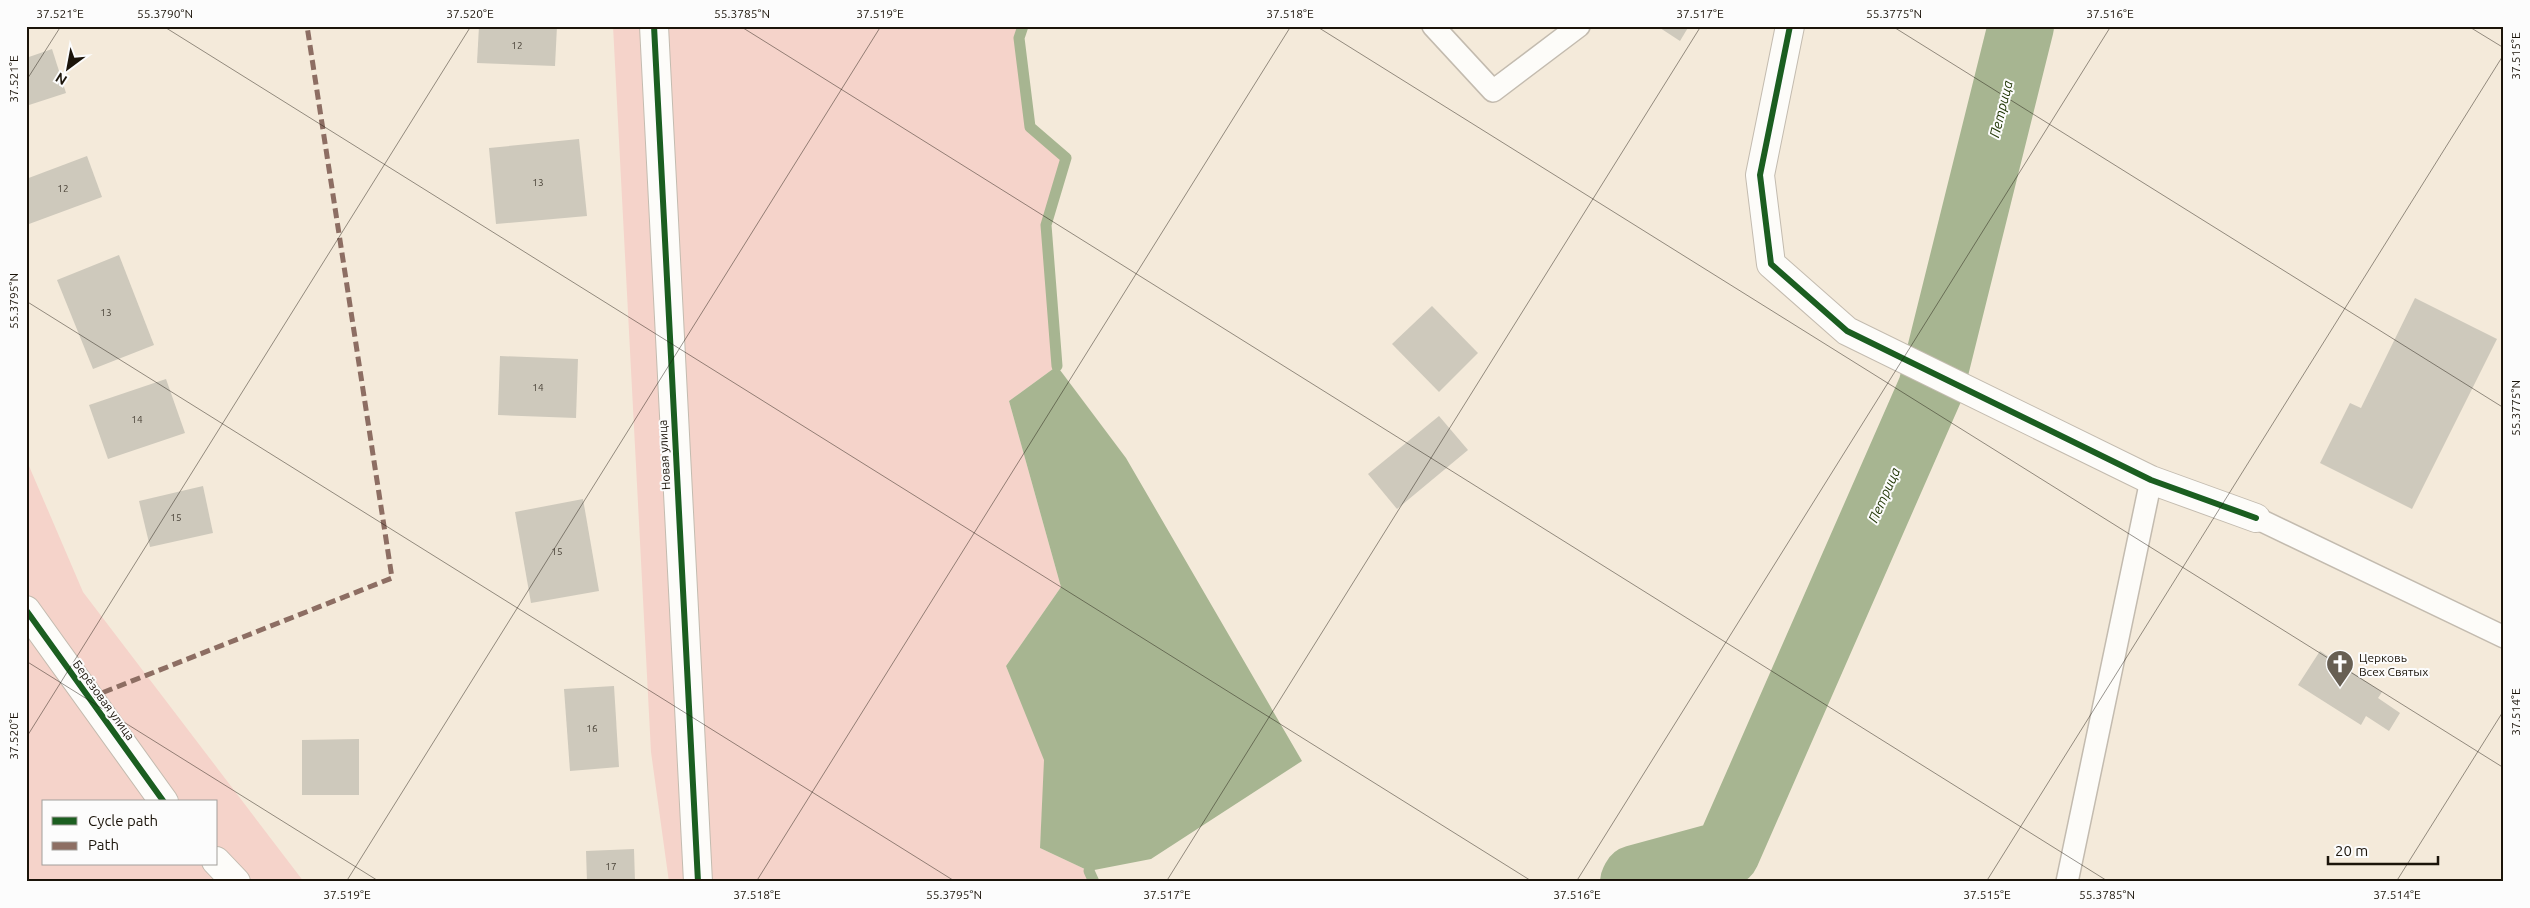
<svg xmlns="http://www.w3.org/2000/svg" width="2530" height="908" font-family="Ubuntu,sans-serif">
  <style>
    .green { fill: #f5d3ca; fill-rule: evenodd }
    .water { fill: #a7b591 }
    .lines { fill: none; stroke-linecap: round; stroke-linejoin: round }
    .stream { stroke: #a7b591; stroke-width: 11 }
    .river { stroke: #a7b591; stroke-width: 66 }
    .building { fill: #cec9bc }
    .service-casing { stroke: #c3bbaf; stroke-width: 24 }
    .minor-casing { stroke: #c3bbaf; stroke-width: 30 }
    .service { stroke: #fdfcf9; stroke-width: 21 }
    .minor { stroke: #fdfcf9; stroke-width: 28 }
    .quiet { stroke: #8d6e63; stroke-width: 5; stroke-dasharray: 10 5; stroke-linecap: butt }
    .cycleway-casing { stroke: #fcfcfc; stroke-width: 9 }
    .cycleway { stroke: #1b5e20; stroke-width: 6 }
    .ticks { fill: none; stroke: #1b140a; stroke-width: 1; stroke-opacity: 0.45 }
    .labels { text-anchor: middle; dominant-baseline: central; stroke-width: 4; stroke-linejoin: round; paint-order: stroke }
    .number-label { font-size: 10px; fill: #484136 }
    .street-label { font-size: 12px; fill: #1b140a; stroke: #fcfcfc }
    .poi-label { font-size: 12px; fill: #1b140a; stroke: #fcfcfc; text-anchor: start }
    .water-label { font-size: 14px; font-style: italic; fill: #1f3503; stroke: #fcfcfc }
    .neatline { fill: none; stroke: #1b140a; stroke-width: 2 }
    .ticks-label { font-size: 12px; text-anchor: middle; fill: #1b140a }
  </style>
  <rect width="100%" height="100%" fill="#f4eada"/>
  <g class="green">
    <polygon points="613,26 1023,26 1019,38 1030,127 1066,158 1046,226 1057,366 1009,401 1061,587 1006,666 1045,760 1040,848 1089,871 1094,882 669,882 651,752"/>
    <path d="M26,459l57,133 221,290h-278zM44,802h172v62h-172z"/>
  </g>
  <polygon class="water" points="1057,366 1126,458 1302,761 1151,859 1089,871 1040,848 1044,760 1006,666 1061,587 1009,401"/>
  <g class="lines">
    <g class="stream">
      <polyline points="1023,26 1019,38 1030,127 1066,158 1046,225 1057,366"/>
      <polyline points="1089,871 1094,882"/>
    </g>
    <polyline class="river" points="1633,882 1635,878 1727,853 1931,388 2021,26"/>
  </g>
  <g class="building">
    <polygon points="479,26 557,26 555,66 477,63"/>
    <polygon points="1657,26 1689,26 1680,41"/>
    <polygon points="52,49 66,93 26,106 26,58"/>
    <polygon points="579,139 587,216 496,224 489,148"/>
    <polygon points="87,156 102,197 29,224 26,216 26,179"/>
    <polygon points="119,255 154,345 93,369 57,280"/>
    <polygon points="2415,298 2497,339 2412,509 2320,463 2350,403 2361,408"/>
    <polygon points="1432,306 1478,353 1439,392 1392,344"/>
    <polygon points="500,356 578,359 576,418 498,415"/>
    <polygon points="166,379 185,433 108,459 89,405"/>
    <polygon points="1439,416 1468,450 1397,509 1368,474"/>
    <polygon points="203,486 213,533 150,547 139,501"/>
    <polygon points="583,499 599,591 531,603 515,512"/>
    <polygon points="2320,651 2382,692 2378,698 2400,713 2389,731 2366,716 2361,725 2298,685"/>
    <polygon points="614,686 619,767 570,771 564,689"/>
    <polygon points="359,739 359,795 302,795 302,740"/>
    <polygon points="634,849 635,882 587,882 586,851"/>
  </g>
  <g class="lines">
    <defs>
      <g id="service">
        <polyline points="1433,26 1493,91 1579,26"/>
        <polyline points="2256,518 2504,637"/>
        <polyline points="2067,882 2151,480"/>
      </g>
      <g id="minor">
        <polyline points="654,26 698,882"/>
        <polyline points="1790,26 1760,175 1771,264 1847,331 2151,480 2256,518"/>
        <polyline points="26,610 164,802"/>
        <polyline points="216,861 236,882"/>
      </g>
    </defs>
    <use href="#service" class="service-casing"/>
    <use href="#minor" class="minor-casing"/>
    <use href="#service" class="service"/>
    <use href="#minor" class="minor"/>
    <polyline class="quiet" points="89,698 392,578 307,26"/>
    <defs>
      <g id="cycleway">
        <polyline points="654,26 698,882"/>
        <polyline points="1790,26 1760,175 1771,264 1847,331 2151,480 2256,518"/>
        <polyline points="26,610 164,802"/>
      </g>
    </defs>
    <use href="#cycleway" class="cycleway-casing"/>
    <use href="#cycleway" class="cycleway"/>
  </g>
  <path class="ticks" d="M163,26l1370,856M740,26l1369,856M1316,26l1188,742M1892,26l612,382M2468,26l36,22M26,81l35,-55M26,301l930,581M26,661l354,221M26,738l445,-712M346,882l535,-856M756,882l535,-856M1166,882l535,-856M1576,882l535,-856M1986,882l518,-828M2396,882l108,-172"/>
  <defs>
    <symbol id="church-pin" viewBox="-11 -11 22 30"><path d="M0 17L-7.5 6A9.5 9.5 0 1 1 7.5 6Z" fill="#675f53" stroke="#fcfcfc"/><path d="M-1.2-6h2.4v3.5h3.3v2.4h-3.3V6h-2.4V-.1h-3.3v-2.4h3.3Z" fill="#fff"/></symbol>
  </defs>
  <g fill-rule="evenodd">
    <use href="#church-pin" x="2324" y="648" width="32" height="43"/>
  </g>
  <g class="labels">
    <g class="number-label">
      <text x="517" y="45">12</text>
      <text x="538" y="182">13</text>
      <text x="63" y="188">12</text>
      <text x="106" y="312">13</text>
      <text x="538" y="387">14</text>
      <text x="137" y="419">14</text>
      <text x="176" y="517">15</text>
      <text x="557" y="551">15</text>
      <text x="592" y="728">16</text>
      <text x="611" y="866">17</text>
    </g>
    <g class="street-label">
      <text transform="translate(664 455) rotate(-93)">Новая улица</text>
      <text transform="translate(104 700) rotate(54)">Берёзовая улица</text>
    </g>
    <g class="poi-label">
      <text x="2359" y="657">Церковь<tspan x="2359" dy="14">Всех Святых</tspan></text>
    </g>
    <g class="water-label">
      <text transform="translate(2001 109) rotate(-76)">Петрица</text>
      <text transform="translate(1884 495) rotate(-66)">Петрица</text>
    </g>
  </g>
  <rect width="2530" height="908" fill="none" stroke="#fcfcfc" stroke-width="55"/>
  <rect x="42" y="800" width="175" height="65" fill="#fcfcfc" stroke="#a29f9b"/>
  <rect x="52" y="817" width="25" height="8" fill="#1b5e20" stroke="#a29f9b"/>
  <text x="88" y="826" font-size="15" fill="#1b140a">Cycle path</text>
  <rect x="52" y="842" width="25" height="8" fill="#8d6e63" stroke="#a29f9b"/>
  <text x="88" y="850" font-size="15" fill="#1b140a">Path</text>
  <g transform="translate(68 68) rotate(212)" stroke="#fcfcfc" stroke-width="4" paint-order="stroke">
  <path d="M0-4L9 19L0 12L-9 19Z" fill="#1b140a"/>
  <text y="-8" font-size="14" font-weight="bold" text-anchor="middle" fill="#1b140a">N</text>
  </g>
  <path d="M2328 856v8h110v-8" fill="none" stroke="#1b140a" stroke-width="2.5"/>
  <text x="2335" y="856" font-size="15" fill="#1b140a" stroke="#fcfcfc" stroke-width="4" paint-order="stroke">20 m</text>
  <rect x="28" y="28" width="2474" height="852" class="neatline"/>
  <g class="ticks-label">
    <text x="60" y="18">37.521°E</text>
    <text x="165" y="18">55.3790°N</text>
    <text x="470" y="18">37.520°E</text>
    <text x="742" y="18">55.3785°N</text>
    <text x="880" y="18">37.519°E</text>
    <text x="1290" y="18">37.518°E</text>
    <text x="1700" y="18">37.517°E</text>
    <text x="1894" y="18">55.3775°N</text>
    <text x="2110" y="18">37.516°E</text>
    <text transform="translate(2516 56) rotate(-90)" y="4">37.515°E</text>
    <text transform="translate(14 79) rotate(-90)" y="4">37.521°E</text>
    <text transform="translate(14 301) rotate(-90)" y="4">55.3795°N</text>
    <text transform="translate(2516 408) rotate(-90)" y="4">55.3775°N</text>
    <text transform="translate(2516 712) rotate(-90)" y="4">37.514°E</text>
    <text transform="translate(14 736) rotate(-90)" y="4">37.520°E</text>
    <text x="347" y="899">37.519°E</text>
    <text x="757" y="899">37.518°E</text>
    <text x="954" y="899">55.3795°N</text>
    <text x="1167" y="899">37.517°E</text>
    <text x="1577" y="899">37.516°E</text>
    <text x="1987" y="899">37.515°E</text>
    <text x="2107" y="899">55.3785°N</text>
    <text x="2397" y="899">37.514°E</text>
  </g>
</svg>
